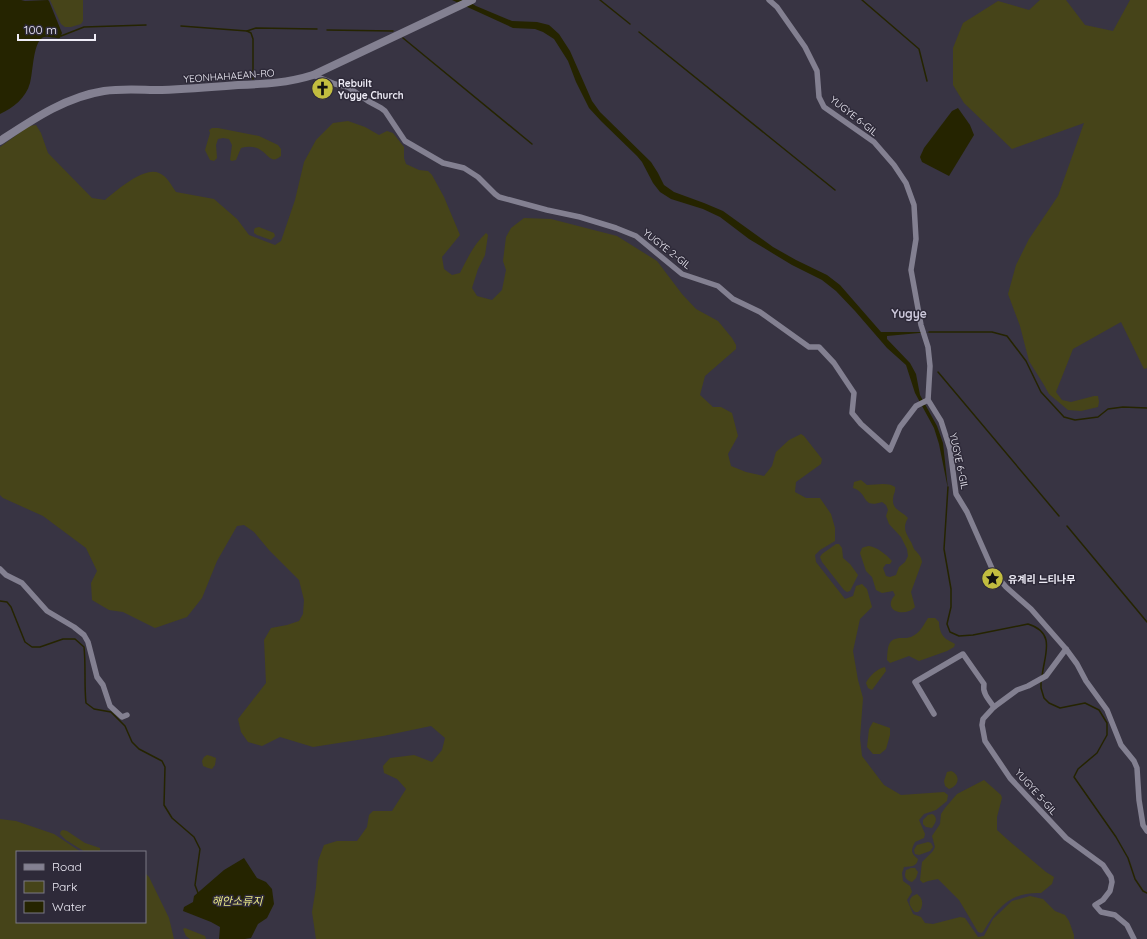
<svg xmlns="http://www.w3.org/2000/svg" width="1147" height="939" font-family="Quicksand,'Noto Sans KR',sans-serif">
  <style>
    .green { fill: #464419 }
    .water { fill: #252400 }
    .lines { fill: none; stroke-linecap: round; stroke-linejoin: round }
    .stream { stroke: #252400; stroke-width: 1.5 }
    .street { stroke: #838091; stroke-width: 5.5 }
    .secondary { stroke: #838091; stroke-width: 8 }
    .labels { text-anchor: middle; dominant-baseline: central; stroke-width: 3; stroke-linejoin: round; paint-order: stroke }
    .street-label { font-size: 10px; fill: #efedf7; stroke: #2e2a39 }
    .poi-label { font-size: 10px; font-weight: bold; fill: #efedf7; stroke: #2e2a39; text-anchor: start }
    .water-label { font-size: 11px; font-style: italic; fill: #ecea87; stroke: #2e2a39 }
    .quarter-label { font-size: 12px; font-weight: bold; fill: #cdc9dc; stroke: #2e2a39 }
  </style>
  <rect width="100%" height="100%" fill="#383443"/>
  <g class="green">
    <polygon points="50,0 83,0 83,21 81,24 71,27 65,27 61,24"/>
    <polygon points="1040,0 1066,0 1085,25 1113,31 1130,0 1147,0 1147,368 1144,369 1121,322 1073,349 1056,392 1062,400 1071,402 1094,396 1098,396 1099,402 1098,407 1081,411 1068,410 1049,394 1044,385 1029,361 1020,326 1008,294 1016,265 1029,239 1058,196 1084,123 1012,149 964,103 953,85 953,48 963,23 998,1 1029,10"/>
    <path d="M348,121l17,6 14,8 8,-4 6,2 11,14v11l2,6 13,6 9,1 4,4 12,22 16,38 -18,22 2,12 8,6 8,-2c7,-14 14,-29 26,-40l2,2 -3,20 -7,14 -6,19 5,8 15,4 10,-10 4,-20 -3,-9 3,-24 5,-9 13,-10 27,1 66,17 40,25 25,33 14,15 22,12 14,17 4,7v4l-31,27 -5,19 13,12h8l11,6 6,23 -10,18 3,12 15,6 18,4 8,-10 4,-14 13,-12 12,-6 3,2 18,23 -1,5 -25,18 -1,10 11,6h14l11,16 4,14v13l-15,9 -5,5 1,7 29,37 8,-3 3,-10 6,-2 5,5 5,18 -12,12 -7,32 5,29 5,18 -3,40 2,18 22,29 17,10 43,-3 4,3 -1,6 -11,9 -12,4 -5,6 6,14 -1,4 -9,4c-4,8 -5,11 3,17 -1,8 -7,7 -14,8l-2,6 1,8 7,5 2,6 -5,8 6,14 8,3 4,6 8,1 27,-7 5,1 13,19 6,-1 9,-17 19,-18 18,-5 13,3 12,12 10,4 4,6 5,14v4h-758l-4,-27 4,-25 2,-26 6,-16 13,-4h20l10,-14 2,-12 4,-4h19l14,-22 -9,-10 -13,-6 -1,-7 7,-8 24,-3 18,7 10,-12 3,-12 -14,-12 -48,10 -70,11 -33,-10 -18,9 -14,-4 -7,-10 -3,-13 28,-36 -2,-43 7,-12 16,-3 12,-4 4,-7 1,-14 -5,-20 -30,-30 -15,-18 -10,-7 -7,1 -20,35 -15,37 -15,19 -32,11 -32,-16 -14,-2 -17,-10 -1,-17 6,-12 -11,-23 -43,-32 -40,-18 -3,-3v-348l29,-21 7,-1 5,8 7,20 44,45 13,2c11,-9 39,-34 54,-27 8,3 12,12 17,19l38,7 23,20 12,16 26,10 6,-4 14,-41 9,-38 12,-22 17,-17z"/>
    <path d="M212,128h6l41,8 19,9 3,4v7c-9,8 -12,0 -19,-5 -6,-5 -14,-5 -21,-3l-5,12 -4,1 -2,-1 2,-15 -3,-6 -6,-1 -5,1 -2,6 1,13 -3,3 -4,-1 -5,-10 5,-17 -1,-3z"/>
    <polygon points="259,227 274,233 275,236 271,240 257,235 254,233 254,230 255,228"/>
    <path d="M861,480l6,5c10,0 20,-3 28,2 1,5 -2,7 -2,12 -1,11 9,12 15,19 -6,10 -2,15 3,24 2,3 2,7 5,9 3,4 5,5 6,11l-11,30 4,15c-10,11 -34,4 -20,-12l-2,-4 -11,2 -6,-3 -4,-13 -6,-6 -6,-18 2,-5c2,-1 5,-2 7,-2 8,1 18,9 23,15l-2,3h-4l-3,4 3,8 4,1 6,-2 3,-8 6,-5 3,-6 -1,-7 -6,-12 -12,-13 -3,-8 2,-6 -2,-5 -4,-3c-21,7 -13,-9 -29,-14l1,-6z"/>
    <polygon points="836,544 839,544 842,548 843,558 850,564 858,575 850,591 847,592 844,590 822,562 820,557 822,554"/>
    <path d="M928,618h7l4,4c0,6 2,13 7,17 3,2 6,3 9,5l-1,3 -7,4 -28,10 -10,-5 -19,7 -3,-3c1,-13 0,-22 15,-22 3,0 6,0 9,-1 9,-4 12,-11 17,-19z"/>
    <path d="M885,667l1,4 -14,19 -4,-2 -2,-5c3,-7 12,-15 19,-16z"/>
    <polygon points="873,722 890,728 890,735 886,749 880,754 873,754 867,747 869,729"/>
    <polygon points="207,755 211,756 216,758 215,765 212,769 208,768 203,766 202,761 204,757"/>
    <path d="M951,771c10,4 8,15 -2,18l-4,-3 -1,-5 3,-9z"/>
    <path d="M984,780l17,15 1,3 -5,19v13l11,10 38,32 8,5 -2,7 -11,9c-31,-1 -43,14 -58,39l-2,1 -3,-1 -19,-32 -21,-21 -10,2 -5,2 -3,-3 2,-18 11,-11 2,-4 -3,-11 8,-12 1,-10 4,-6 12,-14z"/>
    <path d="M932,814l2,1c4,5 1,8 -2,13l-6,-1 -3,-3v-4l5,-5z"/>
    <polygon points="0,819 16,821 54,834 81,852 17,852 17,922 145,922 145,873 149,877 169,918 174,939 0,939"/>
    <polygon points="63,830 67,831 85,843 100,848 100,852 85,852 66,840 60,834 61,831"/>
    <polygon points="928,842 931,843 933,847 930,851 919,855 915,854 914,850 917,845"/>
    <path d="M911,868h4l3,4 -2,6 -4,4c-7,-2 -8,-6 -6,-12z"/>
    <path d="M917,894c6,5 6,9 4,15l-3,3h-3c-7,-6 -8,-15 2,-18z"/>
    <polygon points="185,928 205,936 206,939 190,939 186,936 183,929"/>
  </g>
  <g class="water">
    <path d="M0,0h21l4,1 23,-1 1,1 13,32 -2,5c-5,1 -13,-3 -18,0 -9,6 -9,35 -12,45 -4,15 -17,25 -30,31z"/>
    <polygon points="452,0 466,0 476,6 512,21 537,22 549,25 559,34 570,51 592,101 600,112 651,162 658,173 664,185 674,192 704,203 723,211 773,247 796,260 827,275 840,285 881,332 930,332 887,336 887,339 910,363 916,374 920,395 937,426 943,443 948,489 939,444 934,428 915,393 906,365 887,348 855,311 836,291 822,280 792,265 749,239 720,217 703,209 671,199 660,192 653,183 642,162 637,156 601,121 589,108 576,82 568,61 554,39 543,32 535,29 513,28"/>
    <polygon points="958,108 970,125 974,135 949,176 922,162 920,157 924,148 952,111"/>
    <polygon points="244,858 257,878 266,882 272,889 274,904 267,918 258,924 251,938 245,939 219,939 220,927 211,922 183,911 184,907 193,902 194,896 224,870"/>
  </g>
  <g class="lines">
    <g class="stream">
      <polyline points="600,0 630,24"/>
      <polyline points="862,0 919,49 927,81"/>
      <polyline points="181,26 247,31 251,33 253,39 253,79"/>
      <polyline points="327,30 393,31"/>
      <polyline points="247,31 256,28 317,29"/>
      <polyline points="639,32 835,190"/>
      <polyline points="61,36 84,27 146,25"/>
      <polyline points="403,38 532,144"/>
      <polyline points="929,332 992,332 1007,336 1026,361 1041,392 1064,417 1075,420 1098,417 1108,409 1123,407 1147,408"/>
      <polyline points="938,372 1059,516"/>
      <path d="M948,487l-4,62 7,40v18l-4,17 3,8 9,4 14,-1 55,-11c29,9 16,31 14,53"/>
      <polyline points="1067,526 1147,622"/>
      <path d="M0,601l7,1 4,5 14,35 7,5h8l23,-8h12l9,8c2,19 0,37 2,56l8,6 17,3 14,14 7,16 7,7 23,12 3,6 -1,38 8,13 22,19 6,12 -5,36 3,8"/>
      <polyline points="1041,681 1041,688 1044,698 1049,703 1060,708 1085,703 1099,710 1107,723 1107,735 1097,753 1078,769 1074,777 1116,837 1128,858 1135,879 1143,891 1147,893"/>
    </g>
    <g class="street">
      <polyline points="769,0 777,7 805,47 817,71 819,97 824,107 874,142 894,165 906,183 914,205 916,239 911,270 921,325 928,347 930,366 928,400 941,421 950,449 956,494 967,512 994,573 1006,587 1031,609 1066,649 1077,664 1086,681 1107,710 1121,745 1134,761 1137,768 1139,800 1143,825 1147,831"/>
      <polyline points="313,75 335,84 348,87 368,101 381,108 385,111 405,141 443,163 464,168 478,177 495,194 499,197 547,210 580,217 616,228 636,236 682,274 718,286 733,299 760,312 809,347 819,347 834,363 854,393 852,413 861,424 890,450 900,427 916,406 928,400"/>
      <polyline points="0,569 6,575 22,583 47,611 74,627 84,635 88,642 97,677 103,685 110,706 122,717 127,715"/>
      <polyline points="1066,649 1046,676 1028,686 1017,690 994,707 983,719 982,725 985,741 1010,778 1066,838 1103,865 1111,877 1112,882 1110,891 1103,900 1095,905 1101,912 1115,915 1127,925 1134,939"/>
      <path d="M934,714l-19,-32 48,-28 21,30c-2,9 5,16 10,23"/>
    </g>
    <path class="secondary" d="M0,141c32,-21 65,-44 104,-50 19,-3 38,-1 58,-1 25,-1 51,-3 76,-5 26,-1 50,-2 75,-10l159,-75"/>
  </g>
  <defs>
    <symbol id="church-disc" viewBox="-11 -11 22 22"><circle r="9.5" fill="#c2bd3f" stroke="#2e2a39"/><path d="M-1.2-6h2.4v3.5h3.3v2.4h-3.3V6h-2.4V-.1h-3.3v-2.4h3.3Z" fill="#111"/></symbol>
    <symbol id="sight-disc" viewBox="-11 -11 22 22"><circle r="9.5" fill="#c2bd3f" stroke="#2e2a39"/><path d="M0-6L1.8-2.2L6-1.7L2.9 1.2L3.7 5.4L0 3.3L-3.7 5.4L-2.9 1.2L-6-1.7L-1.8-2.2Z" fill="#111"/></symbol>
  </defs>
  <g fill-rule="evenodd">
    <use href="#church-disc" x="310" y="76" width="25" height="25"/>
    <use href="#sight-disc" x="980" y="566" width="25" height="25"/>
  </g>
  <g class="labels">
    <g class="street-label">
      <text transform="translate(229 76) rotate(-4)">YEONHAHAEAN-RO</text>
      <text transform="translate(854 116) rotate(38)">YUGYE 6-GIL</text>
      <text transform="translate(667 249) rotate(38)">YUGYE 2-GIL</text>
      <text transform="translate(959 461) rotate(78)">YUGYE 6-GIL</text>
      <text transform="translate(1036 792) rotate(48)">YUGYE 5-GIL</text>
    </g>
    <g class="poi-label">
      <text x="338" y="83">Rebuilt<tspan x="338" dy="12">Yugye Church</tspan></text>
      <text x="1008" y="579">유계리 느티나무</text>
    </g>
    <g class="water-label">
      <text x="237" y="901">해안소류지</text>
    </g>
    <g class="quarter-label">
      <text x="909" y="313">Yugye</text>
    </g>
  </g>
  <rect x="16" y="851" width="130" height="72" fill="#2e2a39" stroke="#7b7885"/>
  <rect x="24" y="864" width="20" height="6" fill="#838091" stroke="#7b7885"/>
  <text x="52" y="871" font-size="12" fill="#efedf7">Road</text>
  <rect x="24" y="881" width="20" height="12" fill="#464419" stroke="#7b7885"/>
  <text x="52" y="891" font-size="12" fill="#efedf7">Park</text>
  <rect x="24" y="901" width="20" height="12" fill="#252400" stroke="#7b7885"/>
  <text x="52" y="911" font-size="12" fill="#efedf7">Water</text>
  <path d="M18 34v6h77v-6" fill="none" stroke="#efedf7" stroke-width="2"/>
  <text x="24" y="34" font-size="12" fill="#efedf7" stroke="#2e2a39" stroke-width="3" paint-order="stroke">100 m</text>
</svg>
